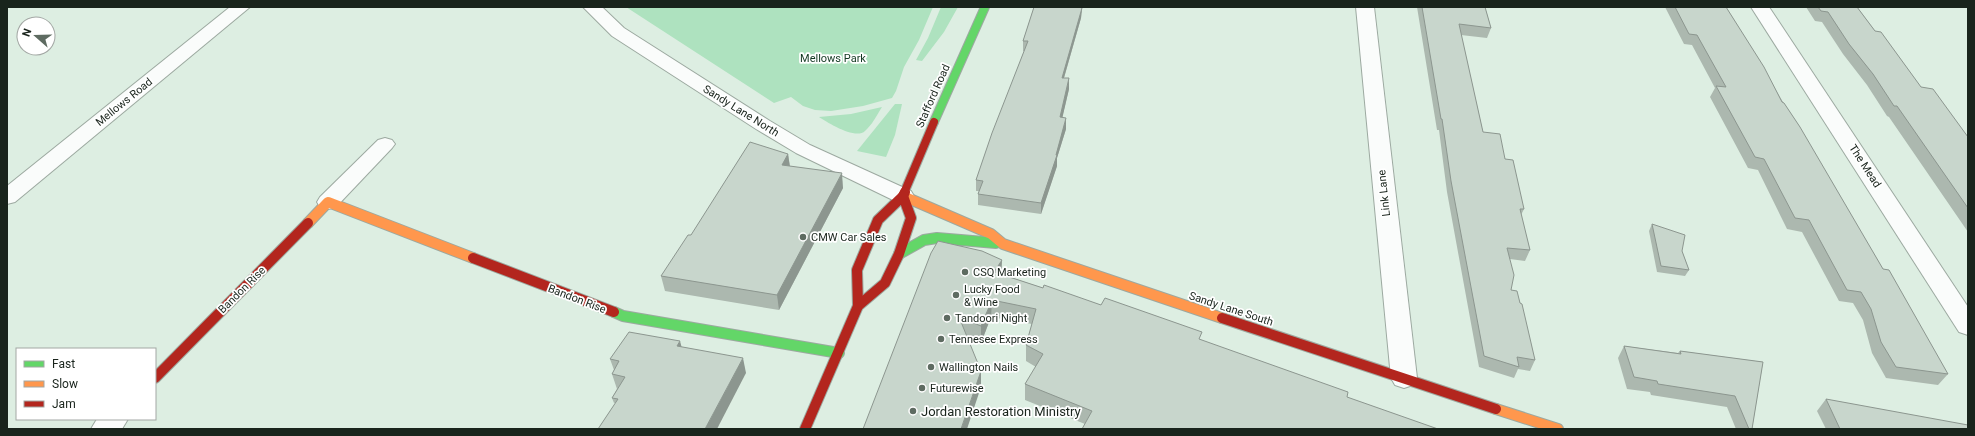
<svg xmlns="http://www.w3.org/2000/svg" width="1975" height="436" font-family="Roboto,sans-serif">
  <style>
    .green { fill: #aee2bf }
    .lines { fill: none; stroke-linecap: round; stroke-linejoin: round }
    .street-casing { stroke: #9ca9a0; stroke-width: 2 }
    .fast-far1-casing { stroke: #9ca9a0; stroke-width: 10 }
    .fast-casing { stroke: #9ca9a0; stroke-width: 12 }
    .slow-casing { stroke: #9ca9a0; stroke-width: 12 }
    .jam-far1-casing { stroke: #9ca9a0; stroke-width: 10 }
    .jam-casing { stroke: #9ca9a0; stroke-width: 12 }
    .street { fill: #fafcfb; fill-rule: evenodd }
    .fast-far1 { stroke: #63d668; stroke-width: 8 }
    .fast { stroke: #63d668; stroke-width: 10 }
    .slow { stroke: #ff974d; stroke-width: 10 }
    .jam-far1 { stroke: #b3261e; stroke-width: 8 }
    .jam { stroke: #b3261e; stroke-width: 10 }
    .wall { fill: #acb8af }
    .shaded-wall { fill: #8c968f }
    .building { fill: #c8d6cc; stroke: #8c968f }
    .poi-dot { fill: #5e6b61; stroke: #fff; stroke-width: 1.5 }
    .labels { text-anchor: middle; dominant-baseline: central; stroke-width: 3.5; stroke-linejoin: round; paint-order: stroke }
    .park-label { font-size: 11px; fill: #133922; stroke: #fff }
    .street-label { font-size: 11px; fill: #19241c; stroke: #fff }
    .poi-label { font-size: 11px; fill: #19241c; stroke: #fff; text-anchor: start }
    .near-poi-label { font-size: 13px; fill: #19241c; stroke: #fff; text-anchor: start }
  </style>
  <rect width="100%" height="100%" fill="#ddeee2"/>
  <g class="green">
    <polygon points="626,7 933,7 919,40 904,67 896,91 892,98 863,106 831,111 815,110 803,106 791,97 774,103"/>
    <polygon points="941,7 958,7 944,32 922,61 916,60 928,38"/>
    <polygon points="895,104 902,104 895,135 886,157 857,151"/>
    <path d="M882,107c-5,8 -10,18 -17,24 -9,9 -37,-8 -46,-14l32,-3z"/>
  </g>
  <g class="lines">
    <defs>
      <g id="street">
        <polygon points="230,7 250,7 15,202 7,204 7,186"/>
        <polygon points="583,7 602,7 624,28 770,121 810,145 911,191 914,196 911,201 903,203 895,201 796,153 756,129 612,36"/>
        <polygon points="1356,7 1374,7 1417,378 1413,385 1404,388 1395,385 1391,378"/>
        <polygon points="1751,7 1769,7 1968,307 1968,335 1959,332"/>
        <polygon points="385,138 392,140 395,144 392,148 336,207 328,209 320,207 317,202 320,197 378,140"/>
        <polygon points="97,419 128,419 122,429 91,429"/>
      </g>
      <polyline id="fast-far1" points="934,122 985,7"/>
      <g id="fast">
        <polyline points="899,254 924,240 937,238 996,243"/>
        <polyline points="614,312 623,316 839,353"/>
      </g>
      <g id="slow">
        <polyline points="903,196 991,234 1003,244 1222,318"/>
        <polyline points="308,223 328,202 473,258"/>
        <polyline points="1496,409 1558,429"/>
      </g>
      <polyline id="jam-far1" points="904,193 934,122"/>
      <g id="jam">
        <polyline points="473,258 614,312"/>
        <polyline points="858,306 857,270 878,220 903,196 905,192"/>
        <polyline points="1222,318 1496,409"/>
        <polyline points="155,378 308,223"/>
        <polyline points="805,429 858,306 885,283 899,254 911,218 903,196"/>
      </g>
    </defs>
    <use href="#street" class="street-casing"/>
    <use href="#fast-far1" class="fast-far1-casing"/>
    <use href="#fast" class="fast-casing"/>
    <use href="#slow" class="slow-casing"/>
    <use href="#jam-far1" class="jam-far1-casing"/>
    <use href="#jam" class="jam-casing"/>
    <use href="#street" class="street"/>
    <use href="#fast-far1" class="fast-far1"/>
    <use href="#fast" class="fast"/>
    <use href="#slow" class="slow"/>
    <use href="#jam-far1" class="jam-far1"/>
    <use href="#jam" class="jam"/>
  </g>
  <g class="wall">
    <polygon points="1034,7 1081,7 1081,8 1082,8 1081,18 1064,78 1069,78 1069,89 1062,118 1066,129 1057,158 1057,166 1041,214 978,205 978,194 979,191 976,191 976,180 1024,51 1023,51 1023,41"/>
    <polygon points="1417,7 1485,7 1491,28 1487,38 1461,35 1483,132 1505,159 1524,209 1521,215 1530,250 1525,261 1510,259 1511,290 1520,303 1535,360 1530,371 1518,369 1514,378 1479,367 1447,192 1439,130 1437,130"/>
    <polygon points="1665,7 1726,7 1883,269 1948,374 1938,385 1886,378 1872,353 1863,320 1853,303 1839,301 1802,232 1787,229 1758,170 1748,168 1710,97 1715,88 1692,45 1684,44"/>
    <polygon points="1806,7 1857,7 1875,31 1921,87 1968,137 1968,232 1889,117 1887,116 1867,85 1843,54 1822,22 1815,21"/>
    <polygon points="788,154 790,166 843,188 779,310 665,291 661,276 691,235"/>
    <polygon points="1652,224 1682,251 1689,270 1685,276 1657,272 1649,231"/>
    <polygon points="1002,260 1001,274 1043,288 1101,305 1145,312 1085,424 1025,400 1025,384 1036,367 1026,361 1026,345 1032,324 991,317 981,343 967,337 981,387 863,429"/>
    <polygon points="1624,346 1678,353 1680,351 1763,362 1752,429 1736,429 1727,407 1651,395 1650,392 1627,389 1618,358"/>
    <polygon points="681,347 746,373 614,403 612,398 617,389 612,374 614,370 610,359"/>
    <polygon points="1826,399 1968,429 1826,429 1817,411"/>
  </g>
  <g class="shaded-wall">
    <polygon points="1082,8 1081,18 1061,88 1062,78"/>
    <polygon points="1069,78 1069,89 1060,128 1060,117"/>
    <polygon points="1066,118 1066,129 1057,158 1057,166 1041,214 1041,203"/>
    <polygon points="788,154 790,168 782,165"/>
    <polygon points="842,173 843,188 779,310 777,295"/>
    <polygon points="1002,260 1001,276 994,272"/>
    <polygon points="992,300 991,317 981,343 981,326"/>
    <polygon points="680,341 684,356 677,346"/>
    <polygon points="743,358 746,373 717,429 705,429"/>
    <polygon points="981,371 981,387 967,429 961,429"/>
  </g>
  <g class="building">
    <polygon points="1034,7 1079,7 1082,8 1062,78 1069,78 1060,117 1066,118 1056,155 1057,155 1041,203 978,194 983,181 976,180 992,133 1028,41 1023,41"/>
    <polygon points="1422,7 1485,7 1491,28 1459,24 1483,132 1500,134 1505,159 1513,160 1524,209 1520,209 1530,250 1507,248 1514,275 1511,290 1517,291 1520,303 1522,304 1535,360 1517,357 1519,367 1484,356 1451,181 1442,119 1441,119"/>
    <polygon points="1675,7 1726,7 1764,67 1782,102 1784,103 1800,127 1883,269 1889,270 1948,374 1896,367 1881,342 1871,309 1861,292 1847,290 1809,220 1795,218 1764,159 1755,157 1716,86 1726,87 1697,35 1689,34"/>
    <polygon points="1818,7 1857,7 1875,31 1881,32 1921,87 1933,89 1968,137 1968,208 1897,106 1894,106 1873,74 1849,44 1828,12 1821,11"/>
    <polygon points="750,142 788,154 782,165 842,173 777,295 661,276 688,235 691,235"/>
    <polygon points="1652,224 1685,235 1682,251 1689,270 1661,266"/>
    <polygon points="938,241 982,251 1002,260 994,272 1043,288 1044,285 1101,305 1105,298 1145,312 1202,332 1199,339 1348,392 1347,397 1438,429 1082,429 1092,411 1025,384 1043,354 1026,345 1036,309 992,300 981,326 959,317 981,371 961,429 863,429 931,253"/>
    <polygon points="629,332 680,341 677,346 743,358 705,429 598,429 618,399 612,398 625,377 612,374 619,361 610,359"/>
    <polygon points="1624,346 1681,354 1680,351 1763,362 1752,429 1749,429 1735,396 1658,384 1657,381 1634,377"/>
    <polygon points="1826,399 1968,425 1968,429 1840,429"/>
  </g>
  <g class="poi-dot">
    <circle cx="803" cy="237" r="4"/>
    <circle cx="965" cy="272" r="4"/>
    <circle cx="956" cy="295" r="4"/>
    <circle cx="947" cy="318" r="4"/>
    <circle cx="941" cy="339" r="4"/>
    <circle cx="931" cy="367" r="4"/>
    <circle cx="922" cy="388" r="4"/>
    <circle cx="913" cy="411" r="4"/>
  </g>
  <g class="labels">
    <g class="park-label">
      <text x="833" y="58">Mellows Park</text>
    </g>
    <g class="street-label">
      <text transform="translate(933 96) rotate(-66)">Stafford Road</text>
      <text transform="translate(124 102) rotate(-39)">Mellows Road</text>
      <text transform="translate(741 111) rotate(32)">Sandy Lane North</text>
      <text transform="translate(1865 166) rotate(57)">The Mead</text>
      <text transform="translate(1384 193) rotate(-96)">Link Lane</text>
      <text transform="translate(242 290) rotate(-45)">Bandon Rise</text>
      <text transform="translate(577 299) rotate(21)">Bandon Rise</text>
      <text transform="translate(1231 309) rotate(18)">Sandy Lane South</text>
    </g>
    <g class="poi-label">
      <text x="811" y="237">CMW Car Sales</text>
      <text x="973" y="272">CSQ Marketing</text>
      <text x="964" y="289">Lucky Food<tspan x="964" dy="13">&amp; Wine</tspan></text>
      <text x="955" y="318">Tandoori Night</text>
      <text x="949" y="339">Tennesee Express</text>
      <text x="939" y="367">Wallington Nails</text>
      <text x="930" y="388">Futurewise</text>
    </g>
    <g class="near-poi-label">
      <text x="921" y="411">Jordan Restoration Ministry</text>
    </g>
  </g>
  <rect width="1975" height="436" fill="none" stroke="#19241c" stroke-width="16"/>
  <rect x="16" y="348" width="140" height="72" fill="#ffffff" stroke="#a3a7a4"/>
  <rect x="24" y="361" width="20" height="6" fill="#63d668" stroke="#a3a7a4"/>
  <text x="52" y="368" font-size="12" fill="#19241c">Fast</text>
  <rect x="24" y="381" width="20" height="6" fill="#ff974d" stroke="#a3a7a4"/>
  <text x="52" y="388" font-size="12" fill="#19241c">Slow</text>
  <rect x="24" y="401" width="20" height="6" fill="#b3261e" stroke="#a3a7a4"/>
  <text x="52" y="408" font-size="12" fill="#19241c">Jam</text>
  <g transform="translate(36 36) rotate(290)"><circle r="19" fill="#ffffff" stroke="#a3a7a4"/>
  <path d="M0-3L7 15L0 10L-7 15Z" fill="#5e6b61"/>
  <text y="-6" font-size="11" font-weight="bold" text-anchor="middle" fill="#19241c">N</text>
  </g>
</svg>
